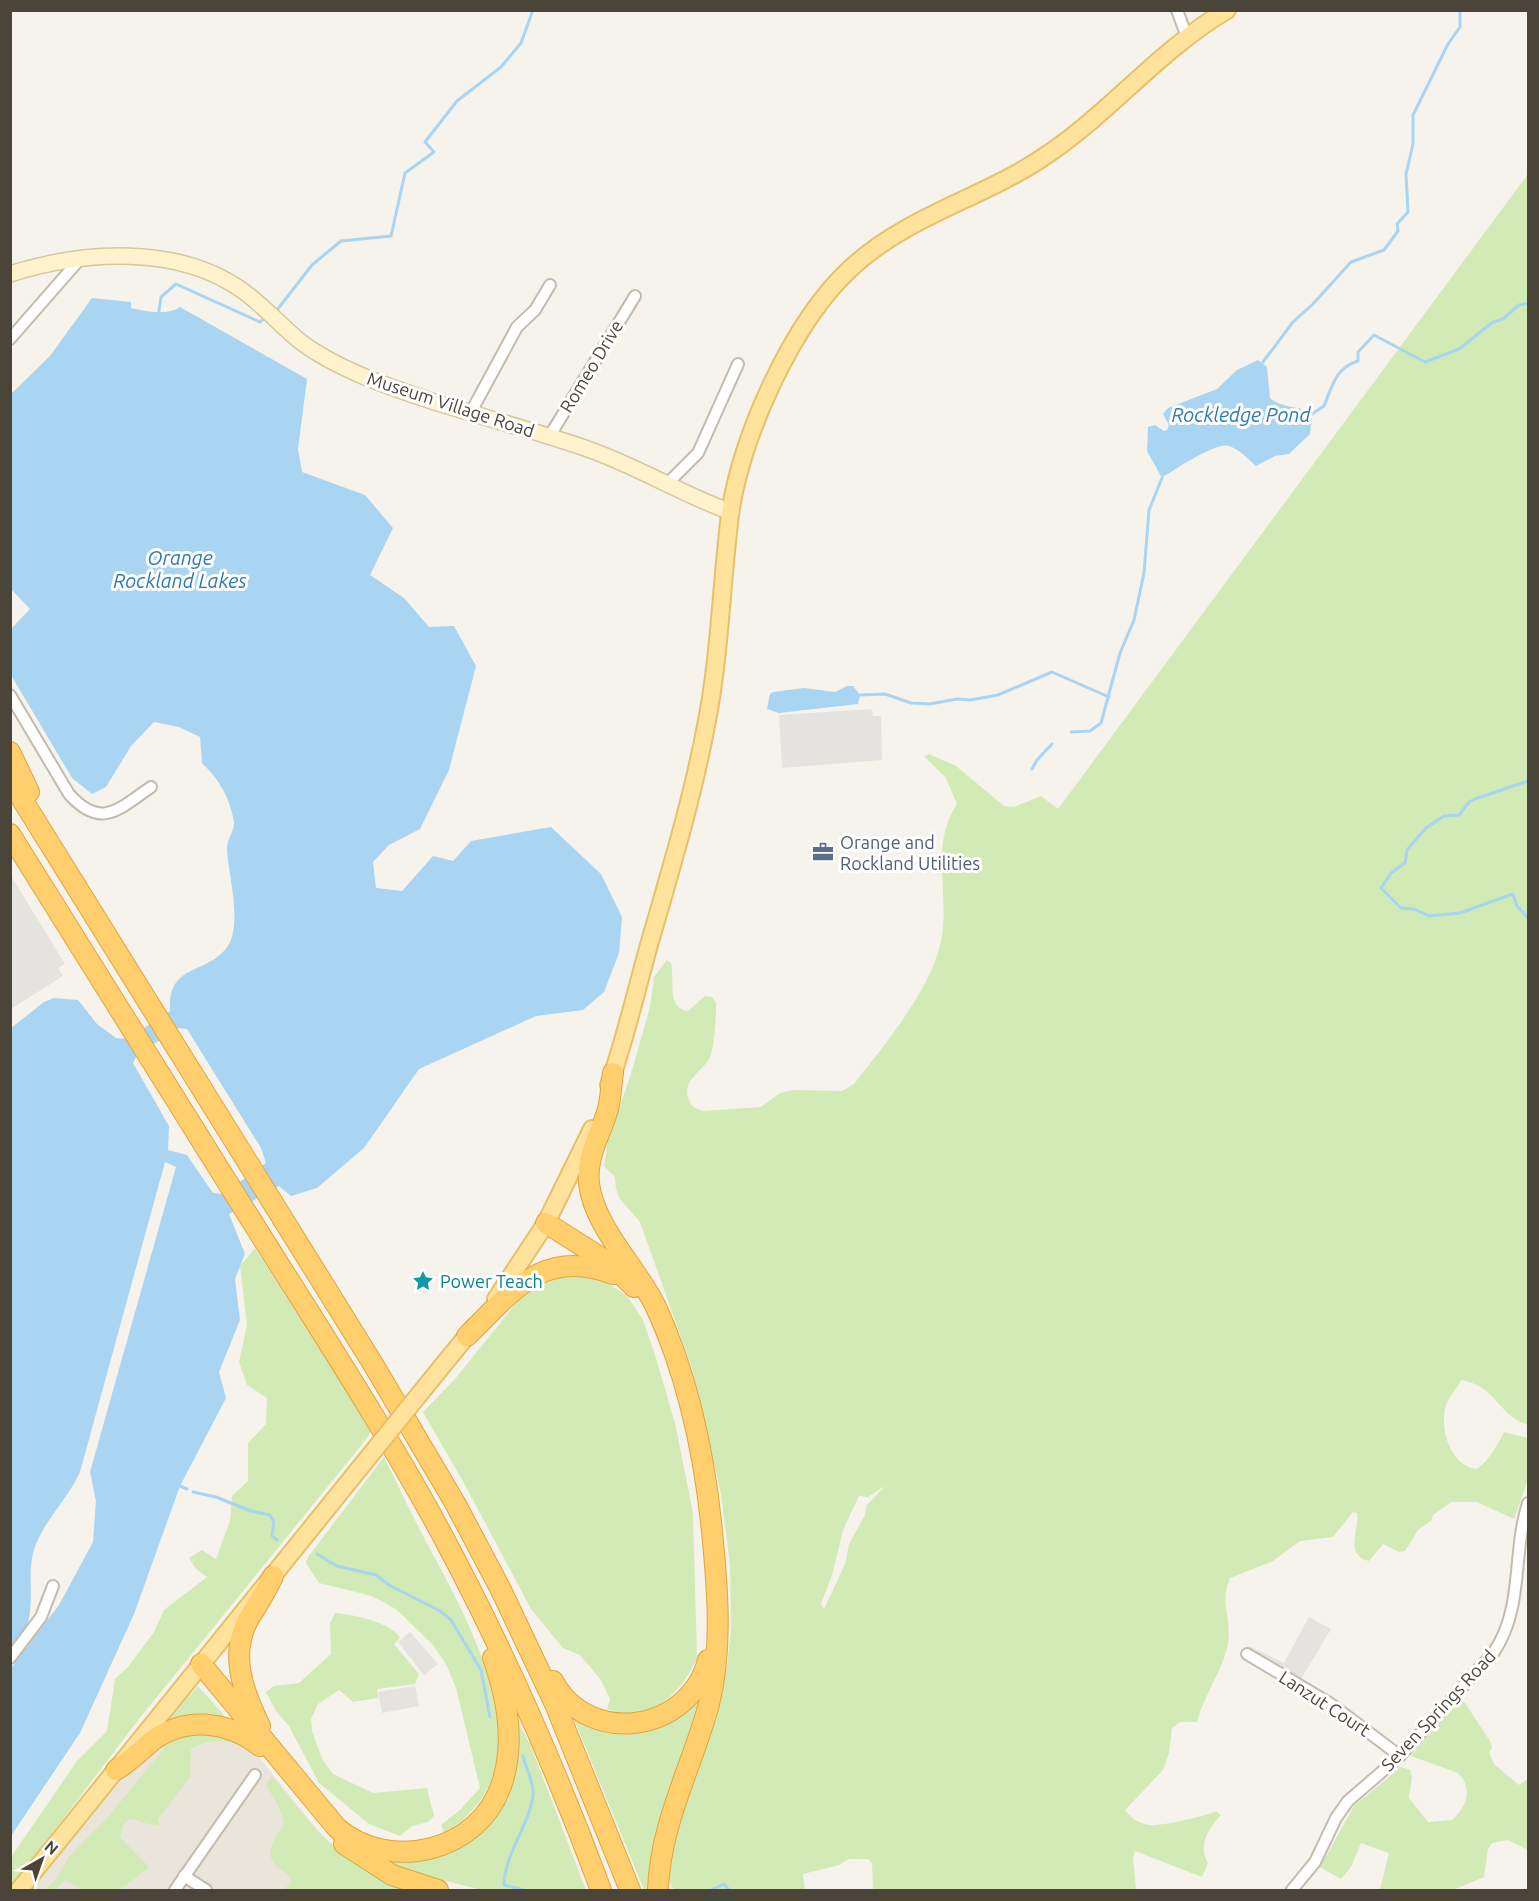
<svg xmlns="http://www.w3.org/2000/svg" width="1539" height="1901" font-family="Ubuntu,sans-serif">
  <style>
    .residential { fill: #eae5da }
    .green { fill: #d2eab5; fill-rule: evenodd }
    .parking { fill: #e5e3e0 }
    .water { fill: #a9d4f2; fill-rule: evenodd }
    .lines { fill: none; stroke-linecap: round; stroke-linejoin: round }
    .stream { stroke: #a9d4f2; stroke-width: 3 }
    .street-casing { stroke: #c2bbae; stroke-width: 14 }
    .secondary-casing { stroke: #d6c79b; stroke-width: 18 }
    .primary-casing { stroke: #e6c16a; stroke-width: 20 }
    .highway-casing { stroke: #e0a43c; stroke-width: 22 }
    .street { stroke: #fff; stroke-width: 10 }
    .secondary { stroke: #fff3cd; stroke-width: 15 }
    .primary { stroke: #ffe39c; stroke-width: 16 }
    .highway { stroke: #ffcf6e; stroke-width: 20 }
    .primary-bridge-casing { stroke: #e6c16a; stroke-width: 20; stroke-linecap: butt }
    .primary-bridge { stroke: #ffe39c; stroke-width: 16 }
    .labels { text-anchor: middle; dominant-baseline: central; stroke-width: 6; stroke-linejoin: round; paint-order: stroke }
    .street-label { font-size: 18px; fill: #4b4439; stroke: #fff }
    .service-label { font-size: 18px; fill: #4e5e75; stroke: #fff; text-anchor: start }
    .culture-label { font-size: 18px; fill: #0d838f; stroke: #fff; text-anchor: start }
    .water-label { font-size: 20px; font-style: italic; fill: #2e7ab2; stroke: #fff }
  </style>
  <rect width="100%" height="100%" fill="#f6f3ec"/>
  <polygon class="residential" points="182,1688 247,1742 327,1842 337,1890 22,1890"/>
  <g class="green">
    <path d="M1528,174v1251c-30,-9 -31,-39 -67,-45 -4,9 -12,16 -15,25 -7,23 4,61 31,64 13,-10 20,-23 27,-37l24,6v42l-14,39 -37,-17h-26l-18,13 -2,6 -13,9 -13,21 -6,1 -16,-8 -14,17c-26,-7 -9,-30 -12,-48l-4,-1 -20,25 -33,4 -27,20 -43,17c-11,25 2,41 -2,65 -5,27 -24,52 -31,79h-17l-8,6 -3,25 -6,17 -38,40c7,9 13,13 24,15 9,2 58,-9 67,-14l5,4c-12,13 -24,30 -13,48l-6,14 -67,-26 -2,7 3,32h-263l-1,-27 -4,-4h-19l-10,6 -36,9 2,16h-127l-6,-2 -4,-13 16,-70 43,-139 4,-36 -1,-65 -9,-71 -29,-126 -52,-146 -20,-23 -4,-10 -1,-12 -11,-11 4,-26 23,-66 19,-67 4,-30 13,-17 4,3c4,17 -5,45 17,48l17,-15 7,1 4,6c0,17 -1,35 -5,51 -4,16 -29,24 -23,43 2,9 6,11 15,14l58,-4 19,-14 14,-3 48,1 12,-7c29,-37 78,-96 87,-143 10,-48 -13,-92 16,-137l-11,-26 -22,-22 5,-2 27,12 48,40 10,1 27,-11 17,13zM885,1486l-19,20 -1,9 -16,29 -4,20 -21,45 -3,-5 11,-29 11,-45 16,-34 9,1z"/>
    <polygon points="255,1248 371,1430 368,1437 139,1719 11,1887 11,1857 77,1761 107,1731 115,1679 128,1667 154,1632 164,1610 207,1577 196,1569 189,1558 202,1550 216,1559 230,1521 232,1496 248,1481 248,1443 266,1424 267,1398 247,1385 239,1362 247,1325 240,1266"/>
    <path d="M582,1273l23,8 23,16 15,23 12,35 20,68 18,90 4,145c-14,33 -50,70 -90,51l3,-10 -9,-19 -21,-25 -17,-7 -32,-39 -66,-124 -42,-73 32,-33 71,-88 30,-16z"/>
    <path d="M384,1457c15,30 29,61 45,90 43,81 124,222 15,286l-3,-8 19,-15 20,-22 -24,-100 -10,-24 -13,-19 -36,-35 -15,-9 -14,-6 -49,-12 -13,-20 2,-6z"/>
    <path d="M335,1613c17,1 58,10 65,25l-6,6 25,30 -4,10 -38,5 1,9 -25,4 -14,-12 -21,14 -7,15 1,12 10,28 11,15 40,19 54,-5 7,28 -6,6 -16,4 -12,10 -31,-12 -50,-41 -30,-57 -13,-15 -10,-19 8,-6 25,-3 32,-29 -1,-31z"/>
    <polygon points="198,1686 233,1725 166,1725"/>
    <path d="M700,1698c-19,64 -48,125 -53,192h-3l-72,-176c9,5 18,12 28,16 36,12 77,-4 100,-32z"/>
    <path d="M1459,1700l6,3 25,38 2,7 -3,4 5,12 25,21 9,-6v71l-20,-10 -16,3 -4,6 -4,28 -31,13h-73l9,-37 -28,-10 -10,24 -10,12 -21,-12 34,-61 47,-39 9,3 2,7 -3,21 19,24 24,-2c14,-12 22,-31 6,-47l-47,-17z"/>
    <path d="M516,1719l14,25 56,146h-104l-68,-17 -36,-15c55,11 118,-17 134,-74 6,-21 4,-44 4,-65z"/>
    <path d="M208,1732l23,5 6,6c-16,-3 -32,-3 -46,6l-1,28 -32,42 1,6c-10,2 -19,-6 -30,-6l-6,6 -3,12 29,30 -29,23h-39l-15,-10 -12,10h-9l12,-12 12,-22 40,-40 57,-70 10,-7z"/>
    <path d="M272,1776c41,52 71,89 134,114h-122l8,-9c-5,-9 -11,-10 -17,-17 -12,-13 3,-29 9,-40l-5,-17 -13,-22z"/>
  </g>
  <g class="parking">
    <polygon points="872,709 873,716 881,716 882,760 782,768 779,715"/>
    <polygon points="11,876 65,964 58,968 63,976 11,1009"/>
    <polygon points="1309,1617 1331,1629 1295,1689 1242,1659 1249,1646 1284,1663"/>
    <polygon points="410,1632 438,1664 424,1675 398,1642"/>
    <polygon points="415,1686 419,1706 382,1713 378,1692"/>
  </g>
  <g class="water">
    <path d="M92,298l39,4v6c13,3 37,8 49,-1l127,72 -9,70 4,23 63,23 28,33 -23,47 34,23 25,29 25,-1 22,40 -27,104 -29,59 -31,16 -16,17 3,26 26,3 31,-35 20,5 18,-20 80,-14 50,47 21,43 -3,36 -15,39 -21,18 -47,6 -117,53 -55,79 -47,40 -26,8 -12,-10 -50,28 16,40 -10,25 5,41 -21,52 7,26 -46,88 -46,128 -54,119 -69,103v-168l48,-63 34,-63 3,-41 -6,-29 86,-305 -11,-5 -85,310c-11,25 -34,47 -44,72 -10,24 -2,49 -7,74 -2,12 -11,22 -18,32v-622l33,-26 10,-4 24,2 19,24 19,14 11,1 43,-28c-2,-46 31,-36 54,-60 21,-21 4,-76 3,-103 0,-9 8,-18 7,-26 -4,-24 -15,-43 -32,-59l-2,-26 -21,-10 -25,-5 -23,24 -25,41 -14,7 -20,-16 -61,-103v-46l19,-20 -19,-20v-195l39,-38zM178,1028l9,1 74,119 5,15 -43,31 -10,-1 -26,-38 -19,-5 1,-24 -36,-63 4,-8z"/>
    <path d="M1258,360l9,7 3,31c13,11 29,7 42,16l-2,20 -21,20 -14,2 -19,10c-8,-7 -17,-17 -27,-20 -13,-4 -55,24 -67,32l-15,-27 1,-24 7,-2 9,6 3,-1 2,-5 -6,-11 5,-6 49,-19 20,-19z"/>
    <polygon points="847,686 853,686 860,695 858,704 779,713 767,709 770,694 773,692 804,688 835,692"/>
  </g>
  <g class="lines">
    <g class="stream">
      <polyline points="277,310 312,265 341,241 391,236 405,173 434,152 425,142 457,101 501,67 521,43 533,10"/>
      <polyline points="159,311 161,297 176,284 260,322 265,318"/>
      <polyline points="1263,362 1293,322 1313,304 1351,262 1384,250 1398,231 1397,224 1408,212 1406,174 1413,144 1413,115 1448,44 1460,27 1460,10"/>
      <path d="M1312,414l12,-8c8,-19 11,-38 34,-45v-9l16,-17 51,27 34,-13 34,-27 10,-3 16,-14 9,-2"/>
      <polyline points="860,695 885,694 911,703 930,704 957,699 970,700 998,695 1052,672 1109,697"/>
      <polyline points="1071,732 1090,731 1101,723 1120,653 1134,620 1144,573 1149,510 1162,478"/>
      <polyline points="1032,769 1037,760 1052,744"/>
      <polyline points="1528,781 1475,799 1469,802 1459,815 1444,816 1426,828 1407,850 1405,863 1391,873 1381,888 1401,908 1414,909 1429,916 1460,913 1513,894 1517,906 1528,918"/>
      <polyline points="180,1486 187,1489"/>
      <polyline points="193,1492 216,1497 251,1511 270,1515 274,1522 272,1536 277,1540"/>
      <polyline points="317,1554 337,1566 376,1575 389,1585 440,1611 451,1620 481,1670 490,1717"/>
      <path d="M523,1756c3,11 10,25 10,36 1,25 -29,62 -29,93l20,5"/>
      <polyline points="711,1890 724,1884 729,1890"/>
    </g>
    <defs>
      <g id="street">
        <polyline points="1177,10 1187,37"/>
        <polyline points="10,339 80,259"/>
        <polyline points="471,412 517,327 535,310 550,285"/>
        <polyline points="549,437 635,296"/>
        <polyline points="667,484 698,453 738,364"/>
        <path d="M10,695l59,99c32,36 50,15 82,-7"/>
        <polyline points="1247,1654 1331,1704 1400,1756"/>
        <polyline points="10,1658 41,1617 53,1586"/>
        <polyline points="184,1876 206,1890"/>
        <polyline points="175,1890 255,1775"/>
        <path d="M1292,1890l23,-28 21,-44 12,-17 52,-45 94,-104c30,-45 18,-99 34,-149"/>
      </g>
      <path id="secondary" d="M10,274c73,-23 168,-30 233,17 21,15 38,35 58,51 18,14 43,26 64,35 71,29 147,46 220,71 50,17 96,46 146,64"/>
      <g id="primary">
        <path d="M609,1085c16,-45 27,-94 40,-140 21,-73 43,-145 57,-219 14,-70 15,-140 24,-211 10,-77 63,-194 121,-247 58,-54 137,-71 200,-116 62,-43 110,-103 176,-142"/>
        <polyline points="496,1299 546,1223 592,1129"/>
        <polyline points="422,1391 474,1327"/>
        <polyline points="19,1890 363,1464"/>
      </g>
      <g id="highway">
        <polyline points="10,752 29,792"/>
        <polyline points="10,780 373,1364 455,1503 500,1588 555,1704 630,1890"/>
        <path d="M10,834c72,115 144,231 216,346 72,116 148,230 213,349 63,117 116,237 162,361"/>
        <path d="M613,1073c-2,12 -2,24 -5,36 -7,25 -22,46 -19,74 4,42 47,84 66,122 34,73 51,157 58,237 5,52 9,110 -4,162 -17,63 -49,120 -51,186"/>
        <polyline points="546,1223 611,1264 634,1287"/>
        <path d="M467,1336c45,-44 76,-89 146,-62"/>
        <path d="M201,1664l136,164c53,45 143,24 165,-45 13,-40 5,-86 -9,-125"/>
        <path d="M553,1681c36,67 137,51 155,-21"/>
        <path d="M260,1726c-16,-33 -31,-70 -12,-106 9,-15 18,-28 25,-44"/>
        <path d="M116,1770c13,-8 24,-19 36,-29 34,-25 76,-20 108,5"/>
        <polyline points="344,1844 392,1875 438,1890"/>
      </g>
    </defs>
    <use href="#street" class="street-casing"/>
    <use href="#secondary" class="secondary-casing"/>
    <use href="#primary" class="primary-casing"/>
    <use href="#highway" class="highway-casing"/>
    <use href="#street" class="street"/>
    <use href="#secondary" class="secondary"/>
    <use href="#primary" class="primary"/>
    <use href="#highway" class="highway"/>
    <defs>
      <polyline id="primary-bridge" points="363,1464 422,1391"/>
    </defs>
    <use href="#primary-bridge" class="primary-bridge-casing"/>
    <use href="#primary-bridge" class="primary-bridge"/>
  </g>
  <defs>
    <symbol id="office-bare" viewBox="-9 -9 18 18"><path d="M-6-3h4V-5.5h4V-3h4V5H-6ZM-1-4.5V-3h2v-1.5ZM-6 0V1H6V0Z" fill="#5c6f8a" stroke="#fff" stroke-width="2.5" paint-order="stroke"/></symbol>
    <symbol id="sight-bare" viewBox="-9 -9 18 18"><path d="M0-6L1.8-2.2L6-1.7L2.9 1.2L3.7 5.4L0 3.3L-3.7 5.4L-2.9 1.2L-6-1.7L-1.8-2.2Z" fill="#0f9aa8" stroke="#fff" stroke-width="2.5" paint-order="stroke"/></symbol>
  </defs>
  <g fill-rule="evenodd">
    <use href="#office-bare" x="808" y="837" width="30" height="30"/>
    <use href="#sight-bare" x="408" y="1266" width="30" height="30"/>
  </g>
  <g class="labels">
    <g class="street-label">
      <text transform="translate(591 366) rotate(-59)">Romeo Drive</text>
      <text transform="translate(451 404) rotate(18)">Museum Village Road</text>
      <text transform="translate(1325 1703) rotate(33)">Lanzut Court</text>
      <text transform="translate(1438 1710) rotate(-47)">Seven Springs Road</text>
    </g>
    <g class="service-label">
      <text x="840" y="842">Orange and<tspan x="840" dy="21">Rockland Utilities</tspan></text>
    </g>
    <g class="culture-label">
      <text x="440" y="1281">Power Teach</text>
    </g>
    <g class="water-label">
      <text x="1241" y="414">Rockledge Pond</text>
      <text x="180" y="557">Orange<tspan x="180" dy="23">Rockland Lakes</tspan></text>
    </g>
  </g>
  <rect width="1539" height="1901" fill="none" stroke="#4b4439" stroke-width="24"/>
  <g transform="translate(42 1859) rotate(40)" stroke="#ffffff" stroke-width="4.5" paint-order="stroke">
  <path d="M0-4.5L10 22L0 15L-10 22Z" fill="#4b4439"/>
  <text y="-9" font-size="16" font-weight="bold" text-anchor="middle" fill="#4b4439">N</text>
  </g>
</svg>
